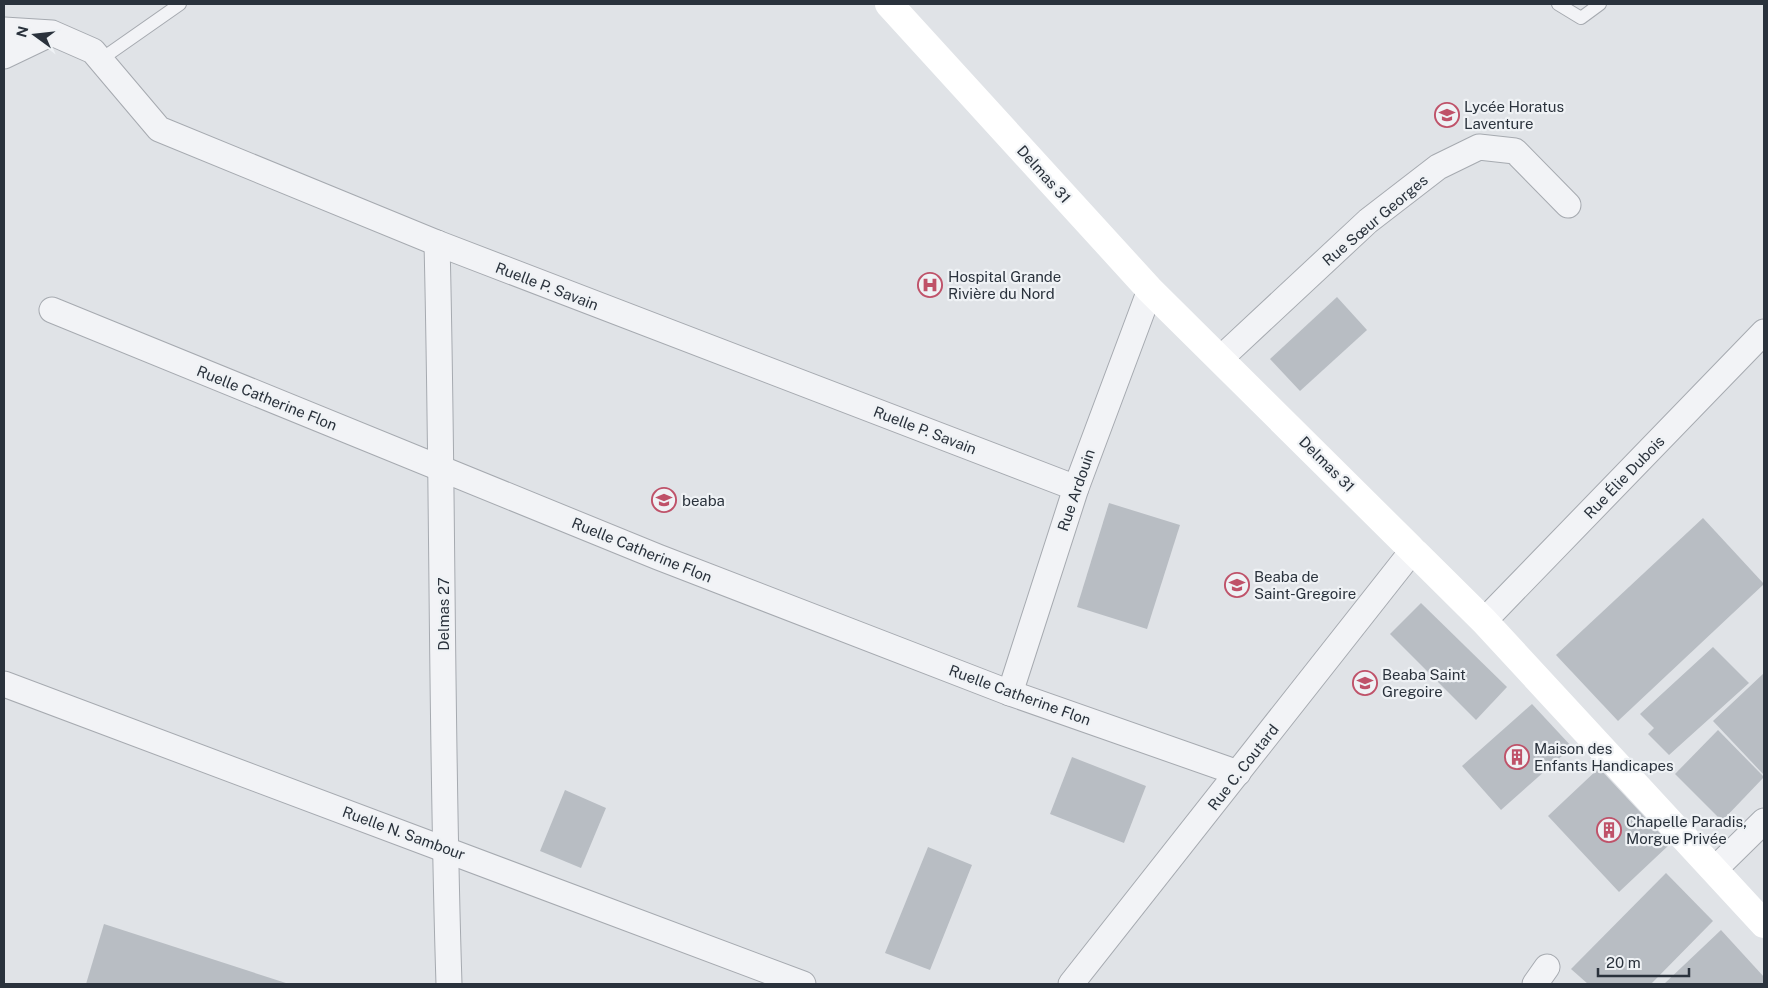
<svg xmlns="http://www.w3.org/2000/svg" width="1768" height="988" font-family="'Public Sans',sans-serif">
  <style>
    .building { fill: #b8bdc3 }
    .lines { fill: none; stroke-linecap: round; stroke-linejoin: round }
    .lane-casing { stroke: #a6aab0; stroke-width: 14 }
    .street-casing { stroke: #a6aab0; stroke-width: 27 }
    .lane { stroke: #f2f3f6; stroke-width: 12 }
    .street { stroke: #f2f3f6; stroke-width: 25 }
    .secondary { stroke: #fff; stroke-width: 28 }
    .labels { text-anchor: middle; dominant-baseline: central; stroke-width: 4.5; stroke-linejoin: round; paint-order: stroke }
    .poi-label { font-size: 15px; fill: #2a323c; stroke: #eff2f5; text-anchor: start }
    .street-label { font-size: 15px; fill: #2a323c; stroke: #eff2f5 }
  </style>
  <rect width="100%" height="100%" fill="#e0e3e7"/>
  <g class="building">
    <polygon points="1337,297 1367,330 1300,391 1270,359"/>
    <polygon points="1109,503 1180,525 1147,629 1077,607"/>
    <polygon points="1703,518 1764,584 1618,721 1556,655"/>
    <polygon points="1421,603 1507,687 1476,720 1390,634"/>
    <polygon points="1713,647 1749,683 1669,755 1648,734 1654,728 1640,714"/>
    <polygon points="1764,673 1764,775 1713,721"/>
    <polygon points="1532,704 1572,747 1501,810 1462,766"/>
    <polygon points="1718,730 1764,777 1722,821 1675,774"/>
    <polygon points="1072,757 1146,786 1124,843 1050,814"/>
    <polygon points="1599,768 1670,844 1619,892 1548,816"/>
    <polygon points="565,790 606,808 581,868 540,851"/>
    <polygon points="928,847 972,865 930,970 885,953"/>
    <polygon points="1666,873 1713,921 1651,984 1588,984 1571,969"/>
    <polygon points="104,924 289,984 86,984"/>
    <polygon points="1721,930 1764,977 1764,984 1664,984"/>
  </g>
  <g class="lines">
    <defs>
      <g id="lane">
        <polyline points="1558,4 1581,18 1600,4"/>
        <polyline points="100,60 180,4"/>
      </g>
      <g id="street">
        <polyline points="4,30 52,33 93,51 159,129 437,243 1076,488"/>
        <polyline points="4,56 50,34"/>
        <path d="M437,243c6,247 4,494 12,741"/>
        <polyline points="52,310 658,557 1010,693 1238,773"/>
        <polyline points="1220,359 1368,221 1438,167 1479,147 1515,151 1568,205"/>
        <polyline points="1484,621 1764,332"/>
        <polyline points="4,684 803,984"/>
        <polyline points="1010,693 1076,488 1150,290"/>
        <polyline points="1714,870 1764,821"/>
        <polyline points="1071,984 1413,550"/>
        <polyline points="1535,984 1547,967"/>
      </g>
    </defs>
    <use href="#lane" class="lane-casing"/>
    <use href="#street" class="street-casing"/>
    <use href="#lane" class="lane"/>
    <use href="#street" class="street"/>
    <polyline class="secondary" points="889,4 1150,290 1484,621 1764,924"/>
  </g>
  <defs>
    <symbol id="school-ring" viewBox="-11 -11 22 22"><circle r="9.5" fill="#eff2f5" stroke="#bf5269" stroke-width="1.5"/><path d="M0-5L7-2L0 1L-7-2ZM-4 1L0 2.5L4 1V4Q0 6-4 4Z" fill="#bf5269"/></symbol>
    <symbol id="hospital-ring" viewBox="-11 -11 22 22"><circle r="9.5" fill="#eff2f5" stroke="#bf5269" stroke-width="1.5"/><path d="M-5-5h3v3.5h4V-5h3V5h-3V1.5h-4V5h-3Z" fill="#bf5269"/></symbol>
    <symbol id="building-ring" viewBox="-11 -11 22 22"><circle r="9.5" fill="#eff2f5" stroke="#bf5269" stroke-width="1.5"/><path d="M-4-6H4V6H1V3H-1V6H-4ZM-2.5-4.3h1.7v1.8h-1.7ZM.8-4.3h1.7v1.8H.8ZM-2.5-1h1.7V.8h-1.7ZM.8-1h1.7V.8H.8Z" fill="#bf5269"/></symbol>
  </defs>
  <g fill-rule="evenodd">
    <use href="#school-ring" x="1433" y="101" width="28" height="28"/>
    <use href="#hospital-ring" x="916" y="271" width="28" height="28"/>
    <use href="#school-ring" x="650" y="486" width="28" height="28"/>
    <use href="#school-ring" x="1223" y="571" width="28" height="28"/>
    <use href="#school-ring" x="1351" y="669" width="28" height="28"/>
    <use href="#building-ring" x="1503" y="743" width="28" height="28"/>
    <use href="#building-ring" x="1595" y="816" width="28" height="28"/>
  </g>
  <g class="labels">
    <g class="poi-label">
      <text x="1464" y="106">Lycée Horatus<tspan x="1464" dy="17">Laventure</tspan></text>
      <text x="948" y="276">Hospital Grande<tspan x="948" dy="17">Rivière du Nord</tspan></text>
      <text x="682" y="500">beaba</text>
      <text x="1254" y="576">Beaba de<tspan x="1254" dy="17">Saint-Gregoire</tspan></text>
      <text x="1382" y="674">Beaba Saint<tspan x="1382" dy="17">Gregoire</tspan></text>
      <text x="1534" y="748">Maison des<tspan x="1534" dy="17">Enfants Handicapes</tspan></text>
      <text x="1626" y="821">Chapelle Paradis,<tspan x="1626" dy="17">Morgue Privée</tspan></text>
    </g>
    <g class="street-label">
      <text transform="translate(1044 174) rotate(48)">Delmas 31</text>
      <text transform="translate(1375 220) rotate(-40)">Rue Sœur Georges</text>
      <text transform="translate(547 286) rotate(21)">Ruelle P. Savain</text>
      <text transform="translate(267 398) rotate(22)">Ruelle Catherine Flon</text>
      <text transform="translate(925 430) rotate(21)">Ruelle P. Savain</text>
      <text transform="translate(1327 464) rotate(45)">Delmas 31</text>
      <text transform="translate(1624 477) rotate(-46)">Rue Élie Dubois</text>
      <text transform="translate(1076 490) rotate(-71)">Rue Ardouin</text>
      <text transform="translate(642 550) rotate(22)">Ruelle Catherine Flon</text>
      <text transform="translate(443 614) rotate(-90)">Delmas 27</text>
      <text transform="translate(1020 695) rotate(20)">Ruelle Catherine Flon</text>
      <text transform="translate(1243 767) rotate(-52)">Rue C. Coutard</text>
      <text transform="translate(404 833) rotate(20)">Ruelle N. Sambour</text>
    </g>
  </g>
  <rect width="1768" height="988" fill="none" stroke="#2a323c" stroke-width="10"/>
  <g transform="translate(35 35) rotate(285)" stroke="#eff2f5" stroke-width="4" paint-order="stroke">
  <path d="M0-4L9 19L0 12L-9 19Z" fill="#2a323c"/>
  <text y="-8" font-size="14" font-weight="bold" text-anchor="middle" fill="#2a323c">N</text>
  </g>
  <path d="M1598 968v8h91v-8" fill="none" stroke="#2a323c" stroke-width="2.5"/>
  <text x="1606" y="968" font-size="15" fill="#2a323c" stroke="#eff2f5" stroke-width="4" paint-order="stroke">20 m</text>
</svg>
